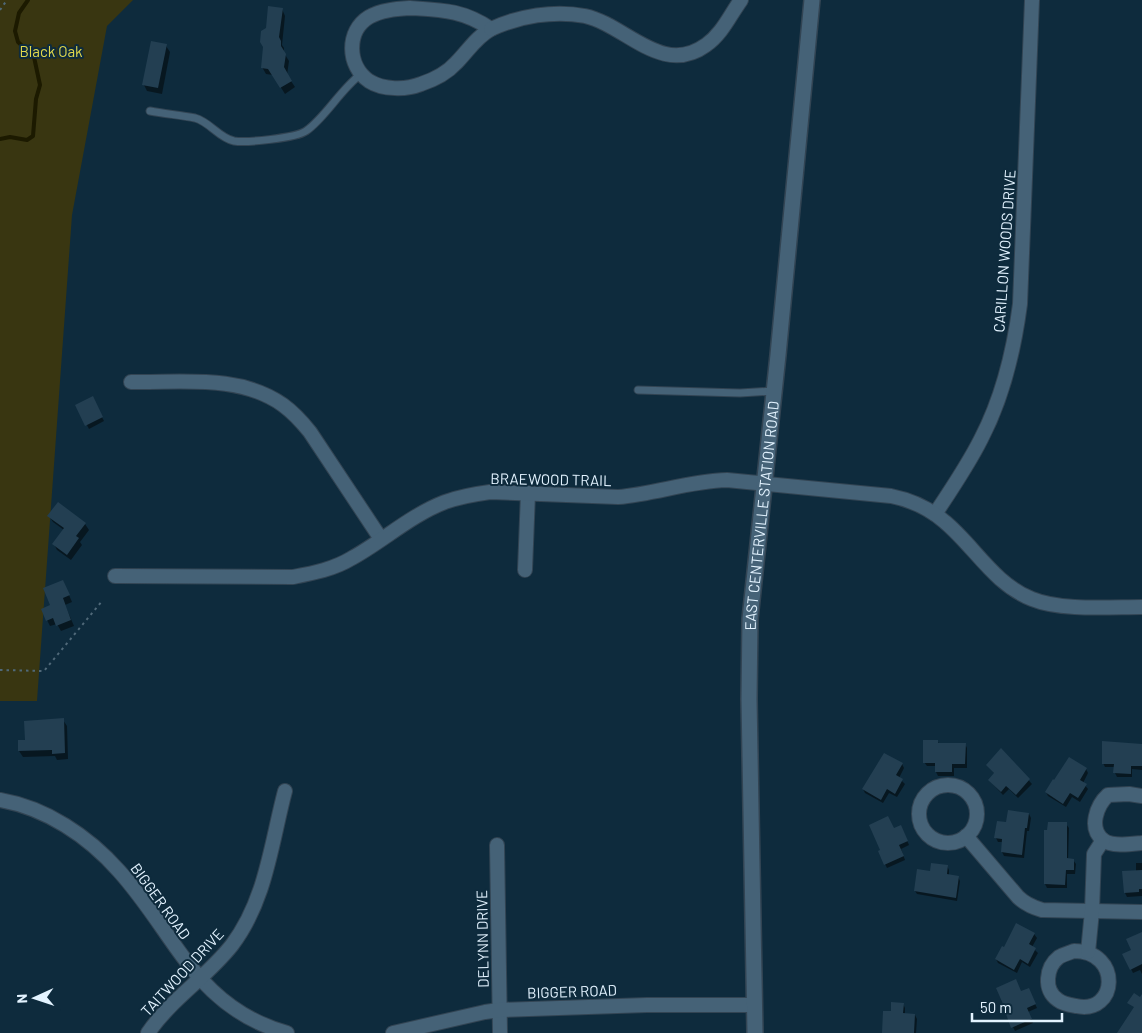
<svg xmlns="http://www.w3.org/2000/svg" width="1142" height="1033" font-family="Barlow,sans-serif">
  <style>
    .green { fill: #393611 }
    .shadow { fill: #0007 }
    .lines { fill: none; stroke-linecap: round; stroke-linejoin: round }
    .stream { stroke: #1c1a00; stroke-width: 4 }
    .building { fill: #233f52 }
    .lane-casing { stroke: #324453; stroke-width: 9 }
    .street-casing { stroke: #324453; stroke-width: 16 }
    .secondary-casing { stroke: #324453; stroke-width: 18 }
    .path { stroke: #506979; stroke-width: 2; stroke-dasharray: 2.5 4; stroke-linecap: butt }
    .lane { stroke: #456277; stroke-width: 7 }
    .street { stroke: #456277; stroke-width: 14 }
    .secondary { stroke: #456277; stroke-width: 15 }
    .labels { text-anchor: middle; dominant-baseline: central; stroke-width: 4; stroke-linejoin: round; paint-order: stroke }
    .park-label { font-size: 15px; fill: #e2d94c; stroke: #0e2b3d }
    .street-label { font-size: 15px; fill: #e3f3ff; stroke: #0e2b3d }
  </style>
  <rect width="100%" height="100%" fill="#0e2b3d"/>
  <polygon class="green" points="0,0 133,0 107,26 72,215 37,701 0,701"/>
  <g class="shadow">
    <polygon points="282,9 285,16 282,45 284,48 284,53 289,61 287,75 295,87 285,94 273,75 266,74 262,67 267,29"/>
    <polygon points="166,46 170,52 162,94 147,91 144,85"/>
    <polygon points="92,398 104,421 89,429 77,406"/>
    <polygon points="49,516 85,524 89,530 80,542 82,545 71,560 57,550 54,544 64,530 53,522"/>
    <polygon points="63,581 72,602 65,605 74,626 61,631 57,624 50,626 47,620"/>
    <polygon points="63,720 67,726 68,759 57,760 55,756 23,757 19,751 26,742"/>
    <polygon points="938,742 939,744 965,744 967,748 967,768 954,768 954,776 938,776 936,772 936,766 927,766 924,762"/>
    <polygon points="1142,746 1142,770 1132,769 1132,777 1117,777 1115,773 1115,767 1105,767 1103,763"/>
    <polygon points="1001,750 1032,784 1018,798 1009,789 1003,795 989,780 995,774 987,765"/>
    <polygon points="902,764 904,768 899,778 905,784 897,797 889,793 883,803 865,793 863,789"/>
    <polygon points="1086,769 1088,773 1083,783 1088,789 1080,802 1072,797 1066,807 1048,796 1046,792"/>
    <polygon points="1029,814 1031,818 1029,831 1027,831 1024,858 1004,856 1002,852 1003,842 998,842 996,838 1007,823"/>
    <polygon points="1066,824 1069,828 1068,860 1073,860 1076,864 1075,874 1067,874 1067,888 1047,888 1045,884"/>
    <polygon points="903,831 909,845 901,849 905,860 887,868 885,864"/>
    <polygon points="1136,863 1142,863 1142,896 1127,897 1125,893 1136,871"/>
    <polygon points="947,866 949,870 949,876 958,877 960,881 957,901 917,894 915,891 931,872"/>
    <polygon points="1142,933 1142,974 1140,970 1133,973 1131,969 1133,951"/>
    <polygon points="1034,934 1037,938 1032,947 1038,953 1030,967 1022,962 1017,973 998,963 996,959 1004,949"/>
    <polygon points="1021,993 1030,993 1037,1008 1028,1012 1033,1023 1015,1031 1013,1027"/>
    <polygon points="903,1004 905,1008 905,1015 915,1015 917,1019 916,1033 883,1033"/>
  </g>
  <g class="lines">
    <polyline class="stream" points="0,139 10,137 27,140 33,136 36,99 40,85 34,57 18,42 15,31 19,13 28,0"/>
  </g>
  <g class="building">
    <polygon points="268,6 283,8 279,37 281,41 281,46 286,54 284,67 292,81 280,88 268,69 261,68 263,47 260,42 261,31 266,28"/>
    <polygon points="151,41 167,44 158,88 142,85"/>
    <polygon points="93,396 103,417 85,426 75,405"/>
    <polygon points="58,502 86,523 76,536 79,538 67,555 52,544 64,528 47,516"/>
    <polygon points="63,580 70,595 63,598 71,620 56,626 53,618 46,621 41,609 50,605 43,588"/>
    <polygon points="64,718 65,753 52,754 52,750 18,751 18,740 25,740 24,721"/>
    <polygon points="923,740 938,740 938,743 966,743 965,764 952,764 952,772 935,772 935,763 923,763"/>
    <polygon points="1102,741 1142,744 1142,766 1131,766 1131,774 1113,773 1114,764 1102,764"/>
    <polygon points="1001,748 1030,779 1016,795 1006,786 1001,792 988,780 994,773 986,765"/>
    <polygon points="884,753 903,763 896,775 903,779 895,794 887,789 881,800 862,789"/>
    <polygon points="1069,757 1087,768 1080,780 1087,784 1078,798 1070,793 1063,804 1045,792 1053,779 1054,780"/>
    <polygon points="1008,810 1029,813 1027,828 1025,828 1022,855 1001,852 1002,839 994,838 997,821 1006,822"/>
    <polygon points="888,816 894,828 901,825 908,841 899,845 904,856 884,865 878,851 880,850 869,825"/>
    <polygon points="1048,822 1067,822 1067,858 1074,859 1074,870 1066,870 1065,885 1044,884 1044,830 1047,830"/>
    <polygon points="931,863 948,865 947,874 959,876 956,898 914,891 917,869 930,871"/>
    <polygon points="1142,870 1142,889 1139,889 1139,892 1124,893 1122,871"/>
    <polygon points="1016,923 1035,933 1029,944 1036,948 1028,964 1020,959 1014,970 995,959 1002,946 1004,947"/>
    <polygon points="1142,932 1142,964 1130,970 1122,954 1131,950 1126,939"/>
    <polygon points="1016,979 1021,991 1029,988 1036,1004 1027,1008 1032,1019 1011,1028 1006,1014 1007,1013 996,988"/>
    <polygon points="1134,993 1140,997 1142,994 1142,1033 1117,1033 1134,1007 1127,1003"/>
    <polygon points="891,1002 904,1003 903,1013 915,1014 914,1033 882,1033 883,1011 891,1011"/>
  </g>
  <g class="lines">
    <defs>
      <g id="lane">
        <path d="M150,111c15,3 31,4 45,7 15,4 24,20 39,23 12,2 62,-3 72,-10 19,-13 34,-41 55,-57"/>
        <polyline points="638,390 740,393 774,391"/>
      </g>
      <g id="street">
        <path d="M410,8c32,2 53,2 81,21 -15,8 -23,22 -35,34 -9,10 -23,17 -35,21 -15,6 -38,6 -52,-3 -22,-15 -23,-50 0,-64 12,-7 27,-8 41,-9z"/>
        <path d="M491,29c28,-13 63,-19 94,-13 41,9 77,61 121,29 16,-11 24,-30 35,-45"/>
        <path d="M131,382c50,1 109,-8 152,23 11,8 19,17 27,27l71,107"/>
        <path d="M935,514c16,-24 33,-49 46,-75 22,-42 33,-89 39,-135l12,-304"/>
        <polyline points="525,570 528,493"/>
        <path d="M115,576l178,1c21,-4 41,-8 59,-19 31,-17 59,-43 93,-56 14,-5 30,-8 45,-10l128,5c37,-3 71,-16 109,-17l164,16c20,4 38,12 54,26 30,25 49,62 87,77 29,12 78,8 110,8"/>
        <circle cx="948" cy="814" r="29"/>
        <path d="M1142,796l-13,-2 -21,1c-11,10 -20,33 -5,45 9,7 29,4 39,3"/>
        <path d="M0,800c46,8 88,36 119,71 57,63 76,136 168,162"/>
        <path d="M966,836l52,61c7,7 14,10 24,13l100,2"/>
        <polyline points="497,845 500,1033"/>
        <path d="M1074,951c48,0 44,64 2,55 -6,-1 -13,-2 -18,-6 -15,-10 -12,-33 1,-43 5,-3 10,-4 15,-6z"/>
        <polyline points="1088,952 1092,911 1094,854 1103,840"/>
        <path d="M148,1033c23,-34 59,-56 84,-88 34,-45 39,-101 53,-154"/>
        <polyline points="393,1033 485,1012 499,1010 647,1005 754,1005"/>
      </g>
      <g id="secondary">
        <path id="s1" d="M755,1033l-6,-334 1,-80 28,-264 34,-355"/>
      </g>
    </defs>
    <use href="#lane" class="lane-casing"/>
    <use href="#street" class="street-casing"/>
    <use href="#secondary" class="secondary-casing"/>
    <g class="path">
      <polyline points="0,10 7,0"/>
      <polyline points="0,670 44,671 103,600"/>
    </g>
    <use href="#lane" class="lane"/>
    <use href="#street" class="street"/>
    <use href="#secondary" class="secondary"/>
  </g>
  <g class="labels">
    <g class="park-label">
      <text x="51" y="51">Black Oak</text>
    </g>
    <g class="street-label">
      <text transform="translate(1004 251) rotate(-86)">CARILLON WOODS DRIVE</text>
      <text transform="translate(551 479) rotate(1)">BRAEWOOD TRAIL</text>
      <text stroke="none"><textPath href="#s1" startOffset="518">EAST CENTERVILLE STATION ROAD</textPath></text>
      <text transform="translate(161 901) rotate(54)">BIGGER ROAD</text>
      <text transform="translate(482 939) rotate(-91)">DELYNN DRIVE</text>
      <text transform="translate(182 972) rotate(-47)">TAITWOOD DRIVE</text>
      <text transform="translate(572 991) rotate(-2)">BIGGER ROAD</text>
    </g>
  </g>
  <g transform="translate(35 998) rotate(267)" stroke="#0e2b3d" stroke-width="4" paint-order="stroke">
  <path d="M0-4L9 19L0 12L-9 19Z" fill="#e3f3ff"/>
  <text y="-8" font-size="14" font-weight="bold" text-anchor="middle" fill="#e3f3ff">N</text>
  </g>
  <path d="M972 1013v8h90v-8" fill="none" stroke="#e3f3ff" stroke-width="2.5"/>
  <text x="980" y="1013" font-size="15" fill="#e3f3ff" stroke="#0e2b3d" stroke-width="4" paint-order="stroke">50 m</text>
</svg>
